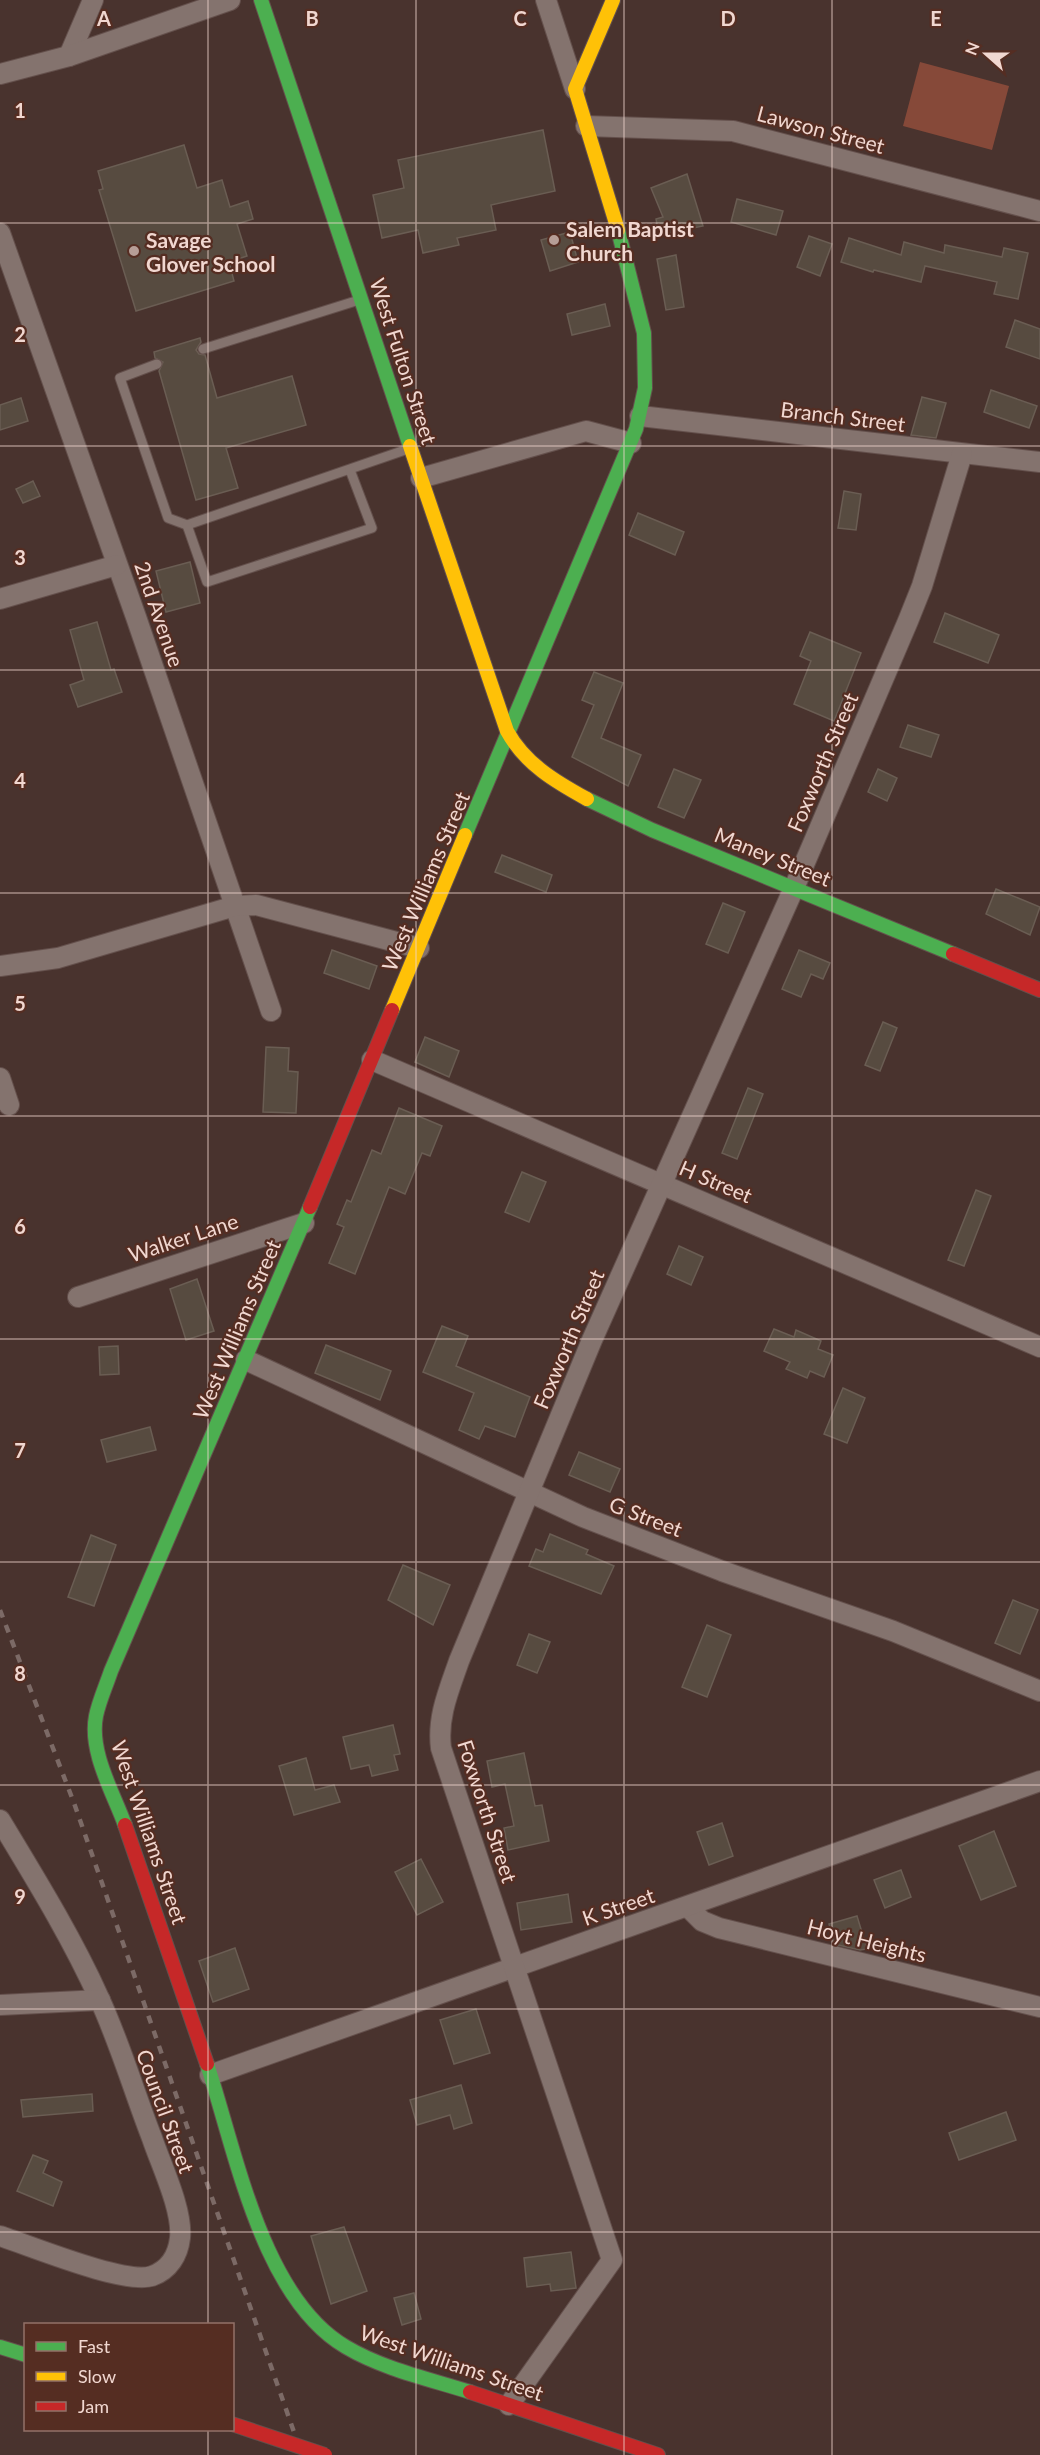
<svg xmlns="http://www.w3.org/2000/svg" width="1040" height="2455" font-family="Lato,sans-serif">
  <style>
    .green { fill: #864939 }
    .building { fill: #574b40; stroke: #6a5d53; stroke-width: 1.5 }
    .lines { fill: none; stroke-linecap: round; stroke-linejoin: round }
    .lane-casing { stroke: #64504c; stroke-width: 11 }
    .street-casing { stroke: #64504c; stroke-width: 22 }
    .fast-casing { stroke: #64504c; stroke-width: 16 }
    .slow-casing { stroke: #64504c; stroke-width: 16 }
    .jam-casing { stroke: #64504c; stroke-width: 16 }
    .lane { stroke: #84736e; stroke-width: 9 }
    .street { stroke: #84736e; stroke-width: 20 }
    .fast { stroke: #4caf50; stroke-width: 14 }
    .slow { stroke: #ffc107; stroke-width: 14 }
    .jam { stroke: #c62828; stroke-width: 14 }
    .rail { stroke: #7c6a66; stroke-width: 4.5; stroke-dasharray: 8 8; stroke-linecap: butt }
    .jam-bridge-casing { stroke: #64504c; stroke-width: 16; stroke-linecap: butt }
    .jam-bridge { stroke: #c62828; stroke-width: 14 }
    .grid { fill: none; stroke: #f1d7d0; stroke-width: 1.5; stroke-opacity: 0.55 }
    .poi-dot { fill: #b69e97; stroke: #552d22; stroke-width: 2 }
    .labels { text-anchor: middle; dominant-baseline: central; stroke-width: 4.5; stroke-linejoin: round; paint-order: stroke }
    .street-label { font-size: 21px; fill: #f1d7d0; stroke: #552d22 }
    .poi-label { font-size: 21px; font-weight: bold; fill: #f1d7d0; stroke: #552d22; text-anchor: start }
    .grid-label { font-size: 20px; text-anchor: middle; font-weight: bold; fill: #f1d7d0; stroke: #552d22; stroke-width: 4.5; stroke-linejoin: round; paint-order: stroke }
  </style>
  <rect width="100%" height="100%" fill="#49332e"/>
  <polygon class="green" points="920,62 1009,86 992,150 903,126"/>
  <g class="building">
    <polygon points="543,130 555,191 491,205 496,230 457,238 459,245 423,253 418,230 382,238 373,195 404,188 398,160"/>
    <polygon points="184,145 197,188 222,180 230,207 248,201 253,219 237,224 247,256 229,262 234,281 136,311 99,190 103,189 98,171"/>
    <polygon points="687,174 703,226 659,235 656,219 663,217 651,188"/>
    <polygon points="737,199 783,211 776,235 731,222"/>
    <polygon points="570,232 578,262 550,271 541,240"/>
    <polygon points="809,236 832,244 820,276 797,267"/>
    <polygon points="849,238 901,255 904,242 944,253 945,245 1002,257 1004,248 1028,253 1018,299 994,294 997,282 925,266 921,282 874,270 873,272 841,262"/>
    <polygon points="676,255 684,307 666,310 657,259"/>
    <polygon points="605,304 610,326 572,335 567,314"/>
    <polygon points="1015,320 1040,329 1040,359 1006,347"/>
    <polygon points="200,338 201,342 196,350 199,354 205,355 217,398 292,376 306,425 226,448 238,488 196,500 159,371 163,362 155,358 154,352"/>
    <polygon points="991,390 1037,406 1029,428 984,412"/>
    <polygon points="922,397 946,403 936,438 911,435"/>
    <polygon points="21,398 28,421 0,430 0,405"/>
    <polygon points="33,481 40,496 23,503 16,489"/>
    <polygon points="844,491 861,494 856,530 838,528"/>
    <polygon points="638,513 684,532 675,555 629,535"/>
    <polygon points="190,562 200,603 166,612 156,571"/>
    <polygon points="945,613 999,635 988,663 934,642"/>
    <polygon points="97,622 111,670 114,669 122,692 78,707 70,685 84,680 70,630"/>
    <polygon points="810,632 861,653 834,721 794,704 811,661 800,656"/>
    <polygon points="594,672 623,683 601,738 641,755 628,786 572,757 594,705 582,700"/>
    <polygon points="908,725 939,735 931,757 900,747"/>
    <polygon points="674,769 701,780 684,818 658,807"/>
    <polygon points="878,769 897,778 887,801 868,792"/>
    <polygon points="502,855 552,875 546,892 495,872"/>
    <polygon points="996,889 1040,907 1030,935 986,914"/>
    <polygon points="723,903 745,912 728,953 706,944"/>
    <polygon points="332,950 377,966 369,989 324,973"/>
    <polygon points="799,950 830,963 823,979 811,974 801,997 782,989"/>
    <polygon points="883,1022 897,1028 880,1071 865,1065"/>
    <polygon points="425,1037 459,1051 449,1077 415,1062"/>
    <polygon points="266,1047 289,1048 288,1071 298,1072 296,1113 263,1112"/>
    <polygon points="748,1088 763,1094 737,1159 722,1153"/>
    <polygon points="399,1108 442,1126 430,1156 422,1153 405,1194 389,1187 355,1274 329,1263 344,1227 337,1224 347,1200 351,1202 372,1150 381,1154"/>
    <polygon points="522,1172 546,1182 529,1222 505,1212"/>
    <polygon points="976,1190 991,1196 964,1266 948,1260"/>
    <polygon points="679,1246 703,1257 691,1285 667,1274"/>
    <polygon points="197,1279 214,1331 186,1340 170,1289"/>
    <polygon points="442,1326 468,1336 456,1366 530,1397 515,1437 485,1426 479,1439 459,1430 474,1393 423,1372"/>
    <polygon points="774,1329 794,1337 796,1330 821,1341 818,1349 833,1355 824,1377 810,1371 807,1378 786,1369 790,1362 764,1351"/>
    <polygon points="326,1345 391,1371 380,1400 315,1373"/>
    <polygon points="118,1346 119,1374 100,1375 99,1347"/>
    <polygon points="843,1388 865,1398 847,1443 824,1434"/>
    <polygon points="150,1427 156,1450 107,1462 101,1440"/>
    <polygon points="579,1452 620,1469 610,1492 569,1475"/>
    <polygon points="550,1534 588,1550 586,1554 614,1566 601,1594 529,1566 536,1549 543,1552"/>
    <polygon points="91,1535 116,1545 94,1606 68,1597"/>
    <polygon points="403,1565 450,1585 433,1625 388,1600"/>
    <polygon points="1013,1600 1038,1610 1020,1654 995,1643"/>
    <polygon points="707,1625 731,1635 707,1697 682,1687"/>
    <polygon points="529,1634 550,1642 537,1673 517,1665"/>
    <polygon points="393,1725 400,1754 394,1755 398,1770 372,1776 369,1765 351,1769 343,1737"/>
    <polygon points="524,1753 535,1806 542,1805 549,1841 508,1850 504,1828 514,1826 505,1784 492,1787 487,1761"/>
    <polygon points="306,1758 315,1790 334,1785 340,1802 294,1815 279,1766"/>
    <polygon points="722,1823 733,1856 709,1865 697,1832"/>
    <polygon points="994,1831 1016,1886 981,1900 959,1846"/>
    <polygon points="421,1859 443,1902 417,1915 395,1872"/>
    <polygon points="901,1870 911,1897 885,1908 874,1880"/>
    <polygon points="568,1894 572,1922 521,1930 517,1903"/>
    <polygon points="857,1916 867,1949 860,1950 834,1944 829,1924"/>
    <polygon points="235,1948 249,1989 213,2002 199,1961"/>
    <polygon points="476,2009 490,2053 454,2064 440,2020"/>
    <polygon points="461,2085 472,2123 454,2129 450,2115 417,2125 410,2100"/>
    <polygon points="92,2094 93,2111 23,2117 21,2100"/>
    <polygon points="1006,2112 1016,2140 959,2160 949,2133"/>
    <polygon points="33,2155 48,2161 43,2173 62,2182 53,2206 17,2191"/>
    <polygon points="344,2227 367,2291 331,2304 311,2236"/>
    <polygon points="571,2252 576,2288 551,2291 550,2284 527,2287 524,2258"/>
    <polygon points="414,2293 421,2319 402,2325 394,2298"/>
  </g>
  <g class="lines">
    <defs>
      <g id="lane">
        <polyline points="203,349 359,300"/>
        <polyline points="157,364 120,378 168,518 187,525 408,449"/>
        <polyline points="187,525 207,582 372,528 350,470"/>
      </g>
      <g id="street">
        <polyline points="546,0 575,89"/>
        <polyline points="69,56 93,0"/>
        <polyline points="0,74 69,56 230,0"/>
        <polyline points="586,126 733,131 1040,211"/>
        <polyline points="0,233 136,617 271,1011"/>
        <polyline points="640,416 1040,462"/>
        <polyline points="421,478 586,431 631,443"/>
        <polyline points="0,599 117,565"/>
        <polyline points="0,966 58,958 235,906 256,905 419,948"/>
        <polyline points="372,1060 1040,1347"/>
        <polyline points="0,1078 9,1105"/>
        <polyline points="78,1297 304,1223"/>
        <polyline points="246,1360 583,1517 722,1571 893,1631 1040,1691"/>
        <path d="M0,1820c35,58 71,116 99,178 21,45 35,94 53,140 9,27 31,72 28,100 -2,17 -11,32 -28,38 -27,9 -121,-30 -152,-40"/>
        <polyline points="688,1907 702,1921 719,1928 1040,2007"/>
        <polyline points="0,2005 100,2000"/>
        <polyline points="210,2075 1040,1781"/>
        <path d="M509,2405l103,-145 -171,-512c-4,-31 8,-58 18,-87l133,-321 202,-452 114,-267 14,-35 40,-132"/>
      </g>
      <g id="fast">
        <polyline points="261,0 410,446"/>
        <polyline points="587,799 652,830 953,954"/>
        <polyline points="465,835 636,429 645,388 644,333 618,230"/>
        <path d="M125,1825c-12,-33 -36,-73 -29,-109 3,-15 10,-30 15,-45l199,-464"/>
        <path d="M207,2064c29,88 55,234 139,283 37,22 83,32 124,45"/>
        <polyline points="0,2347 26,2355"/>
      </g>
      <g id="slow">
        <polyline points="613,0 575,89 618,230"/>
        <path d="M410,446l97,285c18,33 49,51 80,68"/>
        <polyline points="392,1010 465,835"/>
      </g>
      <g id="jam">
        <polyline points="953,954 1040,990"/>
        <polyline points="310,1207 392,1010"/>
        <polyline points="125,1825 207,2064"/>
        <polyline points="470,2392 658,2455"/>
      </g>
    </defs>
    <use href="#lane" class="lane-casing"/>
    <use href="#street" class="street-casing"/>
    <use href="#fast" class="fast-casing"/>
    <use href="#slow" class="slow-casing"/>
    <use href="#jam" class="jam-casing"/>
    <use href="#lane" class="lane"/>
    <use href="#street" class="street"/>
    <use href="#fast" class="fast"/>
    <use href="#slow" class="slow"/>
    <use href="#jam" class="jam"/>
    <polyline class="rail" points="0,1610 74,1803 302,2455"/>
    <defs>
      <polyline id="jam-bridge" points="232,2424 325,2455"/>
    </defs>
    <use href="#jam-bridge" class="jam-bridge-casing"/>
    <use href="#jam-bridge" class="jam-bridge"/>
  </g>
  <path class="grid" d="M208,0v2324M416,0v2455M624,0v2455M832,0v2455M0,223h1040M0,446h1040M0,670h1040M0,893h1040M0,1116h1040M0,1339h1040M0,1562h1040M0,1785h1040M0,2009h1040M0,2232h1040M208,2430v25"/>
  <g class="poi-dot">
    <circle cx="554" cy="240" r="6"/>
    <circle cx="134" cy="251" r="6"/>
  </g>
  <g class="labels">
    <g class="street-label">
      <text transform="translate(821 129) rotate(15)">Lawson Street</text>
      <text transform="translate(404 361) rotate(72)">West Fulton Street</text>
      <text transform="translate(843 416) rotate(7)">Branch Street</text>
      <text transform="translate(160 614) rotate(71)">2nd Avenue</text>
      <text transform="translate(822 762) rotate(-67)">Foxworth Street</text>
      <text transform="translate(773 856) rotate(22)">Maney Street</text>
      <text transform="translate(425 881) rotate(-67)">West Williams Street</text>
      <text transform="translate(716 1181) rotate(23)">H Street</text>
      <text transform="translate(183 1237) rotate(-18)">Walker Lane</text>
      <text transform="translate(236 1329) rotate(-67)">West Williams Street</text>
      <text transform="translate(568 1339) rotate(-67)">Foxworth Street</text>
      <text transform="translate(646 1516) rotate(21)">G Street</text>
      <text transform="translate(488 1811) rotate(72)">Foxworth Street</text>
      <text transform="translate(150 1832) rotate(71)">West Williams Street</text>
      <text transform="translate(618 1906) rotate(-19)">K Street</text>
      <text transform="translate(867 1940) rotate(14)">Hoyt Heights</text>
      <text transform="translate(166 2111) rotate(70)">Council Street</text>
      <text transform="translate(452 2362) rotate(19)">West Williams Street</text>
    </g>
    <g class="poi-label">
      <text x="566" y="228">Salem Baptist<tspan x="566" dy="24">Church</tspan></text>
      <text x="146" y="239">Savage<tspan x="146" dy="24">Glover School</tspan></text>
    </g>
  </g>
  <g class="grid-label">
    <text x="104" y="26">A</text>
    <text x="312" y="26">B</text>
    <text x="520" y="26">C</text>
    <text x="728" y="26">D</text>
    <text x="936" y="26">E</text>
    <text x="20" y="118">1</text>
    <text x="20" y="342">2</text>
    <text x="20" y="565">3</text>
    <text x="20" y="788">4</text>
    <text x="20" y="1011">5</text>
    <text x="20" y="1234">6</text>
    <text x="20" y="1458">7</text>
    <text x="20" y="1681">8</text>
    <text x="20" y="1904">9</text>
  </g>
  <rect x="24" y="2323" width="210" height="108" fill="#552d22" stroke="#937168" stroke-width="1.5"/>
  <rect x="36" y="2342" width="30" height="9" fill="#4caf50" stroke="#937168" stroke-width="1.5"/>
  <text x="78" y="2353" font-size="18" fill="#f1d7d0">Fast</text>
  <rect x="36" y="2372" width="30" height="9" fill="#ffc107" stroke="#937168" stroke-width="1.5"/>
  <text x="78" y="2383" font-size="18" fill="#f1d7d0">Slow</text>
  <rect x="36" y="2402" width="30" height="9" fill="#c62828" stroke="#937168" stroke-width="1.5"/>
  <text x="78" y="2413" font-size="18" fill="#f1d7d0">Jam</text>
  <g transform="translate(986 54) rotate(291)" stroke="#552d22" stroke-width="4.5" paint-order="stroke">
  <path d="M0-4.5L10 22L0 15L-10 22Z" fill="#f1d7d0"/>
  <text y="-9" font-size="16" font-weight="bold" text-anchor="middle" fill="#f1d7d0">N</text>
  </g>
</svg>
